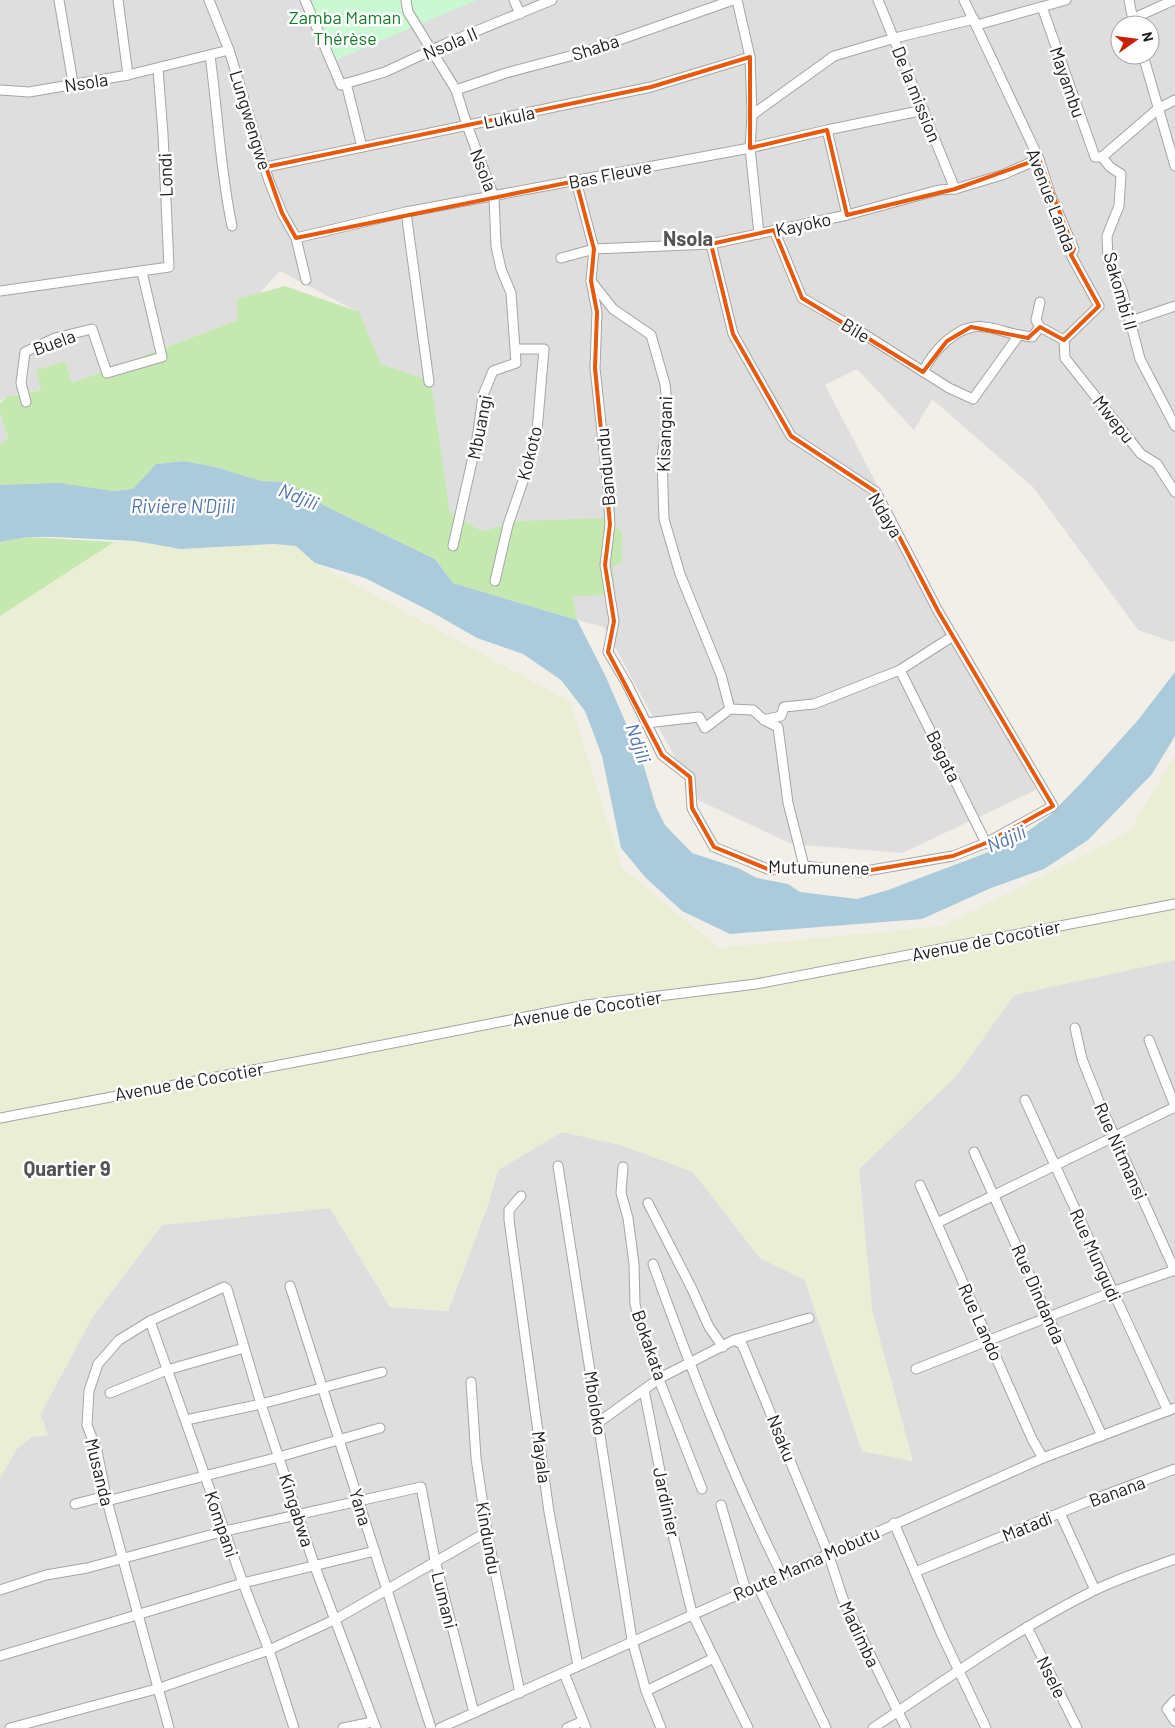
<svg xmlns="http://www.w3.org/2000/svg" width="1175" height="1728" font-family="Barlow,sans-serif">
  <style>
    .residential { fill: #dfdede; fill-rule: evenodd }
    .farmland { fill: #e9eed5 }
    .grass { fill: #c5e8b1 }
    .park { fill: #c9f8d2 }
    .water { fill: #abcbdc }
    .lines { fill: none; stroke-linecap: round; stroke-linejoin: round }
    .minor-casing { stroke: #a5a5a5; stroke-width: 11 }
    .minor { stroke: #fff; stroke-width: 9 }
    .marked { fill: none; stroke: #e8590c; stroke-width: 4; stroke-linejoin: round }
    .labels { text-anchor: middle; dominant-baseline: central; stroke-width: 5; stroke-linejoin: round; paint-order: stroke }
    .park-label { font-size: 18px; fill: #117d28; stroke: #fff }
    .street-label { font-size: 18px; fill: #212121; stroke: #fff }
    .water-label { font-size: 19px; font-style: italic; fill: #5174ae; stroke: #fff }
    .quarter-label { font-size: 20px; font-weight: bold; fill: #545454; stroke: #fff }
  </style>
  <rect width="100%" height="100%" fill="#f1efe8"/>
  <g class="residential">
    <path d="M0,0h1175v640l-2,2 -35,-12 -105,-143 -101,-88 -18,31 -57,-61 -32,16 211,405 -134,63 -110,-9 -94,-44 -94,-173 -27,-7 -4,-24 -54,-75 -37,10 -32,-18 -19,-132 -50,-17 -23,-52 -78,-41 -21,23 -22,5 1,21 -166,63 -7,-22 -29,9 6,20 -22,3 -19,7 -1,4zM1120,25h30v30h-30z"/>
    <polygon points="0,412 8,440 0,444"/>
    <polygon points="1175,960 1175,1728 0,1728 0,1478 16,1449 45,1425 40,1415 93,1316 162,1225 330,1208 390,1307 448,1311 488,1205 498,1170 562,1132 621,1145 693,1172 760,1258 805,1280 862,1451 912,1461 872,1310 859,1169 957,1075 1014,995"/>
  </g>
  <polygon class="farmland" points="135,541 181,549 274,544 296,546 315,563 570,702 622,868 719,948 943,926 1128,833 1175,756 1175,960 1014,995 957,1075 859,1169 872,1310 913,1461 862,1451 805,1280 760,1258 693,1172 621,1145 562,1132 498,1170 488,1205 448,1311 391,1307 330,1208 162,1225 93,1316 40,1415 48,1435 32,1437 17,1449 0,1478 0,616 114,542"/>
  <g class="grass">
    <polygon points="285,286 359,312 381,364 431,381 450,513 482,531 519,521 605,518 622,532 622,563 613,566 615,595 573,596 577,620 453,583 435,559 325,506 287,482 261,481 216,467 184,461 156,464 133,489 113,491 0,485 0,444 8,439 0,412 0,404 6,397 41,390 36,370 65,361 72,383 238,320 237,299"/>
    <polygon points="28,537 114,542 0,616 0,542"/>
  </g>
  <polygon class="park" points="303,0 477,0 331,62"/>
  <polygon class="water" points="184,461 216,467 261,481 287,482 325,506 435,559 453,583 577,620 605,675 642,760 656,807 665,825 692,853 738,868 757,878 788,884 800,892 857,899 888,890 1010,844 1050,815 1085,779 1138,720 1175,672 1175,736 1152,774 1088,840 1044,869 991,888 922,919 730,934 682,911 645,877 621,848 602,756 585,711 561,680 523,654 477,638 430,611 365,578 315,563 296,546 274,544 181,549 135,541 54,537 28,537 0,542 0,485 59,483 113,491 133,489 156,464"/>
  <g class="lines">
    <defs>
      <g id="minor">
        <polyline points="59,0 73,83"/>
        <polyline points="118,0 128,75"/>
        <polyline points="209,0 229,50 269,181 282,213 296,238 306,280"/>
        <polyline points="305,0 341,85 385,72 447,43 552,0"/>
        <polyline points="406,0 408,12 456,90 467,125 494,197 496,246 501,269 511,293 516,363 493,371 483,395 477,439 453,546"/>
        <polyline points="514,0 520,14"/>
        <polyline points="737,0 750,57 752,115 750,148 759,234"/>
        <polyline points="878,0 955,189"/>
        <polyline points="964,0 1039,159 1051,196 1074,249 1071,255 1099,306 1064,340 1040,327 1036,320 1040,302"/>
        <polyline points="1129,0 1134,25"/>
        <polyline points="1042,7 1095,157 1102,157 1159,108 1175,100"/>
        <polyline points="1132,19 1174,0"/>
        <polyline points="977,25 1066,0"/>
        <polyline points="1143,55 1175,166"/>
        <path d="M210,56c8,57 10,114 22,170"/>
        <polyline points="346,83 362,147"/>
        <polyline points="0,90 29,92 128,75 229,50"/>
        <polyline points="456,90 506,73 585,52 733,0"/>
        <polyline points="752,115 834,56 895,38 974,19"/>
        <polyline points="827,130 847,215"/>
        <polyline points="1102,157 1110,167 1121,174 1119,206 1107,236 1108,260 1122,290 1140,359 1175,426"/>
        <polyline points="266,167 651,87 750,57"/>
        <polyline points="576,181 594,249 591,281 613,309 651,335 665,384 668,414 662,458 664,519 680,574 721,675 730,709"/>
        <polyline points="406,212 429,382"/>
        <polyline points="774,230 802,298 856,329 949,388 973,399 1019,335 1032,337 1040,327"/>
        <polyline points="296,238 406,212 750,148 827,130 924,110"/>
        <polyline points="561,258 594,249 711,244 847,215 939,190 955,189 1002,175 1039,159"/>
        <polyline points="591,281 597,312 595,368 607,479 610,524 605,565 614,621 608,652 627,684 662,755 690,777 692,808 714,847 770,870 804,866 860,872 953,856 986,843 1053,806 938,611 876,492 791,436 733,334 711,244"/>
        <polyline points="0,291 169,267 163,134 158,69"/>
        <polyline points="1131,321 1175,306"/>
        <polyline points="1064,340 1065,358 1141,454 1157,464 1175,492"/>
        <path d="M923,372c10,-21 36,-50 62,-45 11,1 22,6 34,8"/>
        <polyline points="26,402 21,383 25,352 55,338 92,329 107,373 162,357 142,272"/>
        <polyline points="495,581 508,525 523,481 537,431 544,349 516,349"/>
        <polyline points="900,670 986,843"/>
        <polyline points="764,720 778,727 788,803 804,866"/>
        <polyline points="646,723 699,717 705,728 730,709 753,710 764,720 781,716 784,707 814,704 900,670 953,636"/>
        <polyline points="1075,1028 1082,1059 1100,1104 1175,1271"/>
        <polyline points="1149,1040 1175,1106"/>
        <polyline points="1025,1100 1168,1411"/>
        <polyline points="0,1118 327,1056 586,1005 756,984 1175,904"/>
        <polyline points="974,1152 1102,1436"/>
        <polyline points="558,1166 632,1640 646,1691 661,1728"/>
        <polyline points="623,1167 621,1193 628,1218 634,1264 635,1304 645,1344 702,1489"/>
        <polyline points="920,1185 1032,1439 1043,1458"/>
        <polyline points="521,1196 509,1210 509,1220 549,1512 578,1666"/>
        <polyline points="648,1203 692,1289 709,1327 723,1347"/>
        <polyline points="937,1223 1175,1107"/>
        <path d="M653,1264c38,105 79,211 129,311"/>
        <polyline points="290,1286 431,1728"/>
        <polyline points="150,1321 243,1583 269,1650 294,1728"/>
        <polyline points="734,1340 809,1318"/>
        <polyline points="916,1369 1112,1292 1175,1270"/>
        <polyline points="471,1382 476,1458 487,1532 520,1693"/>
        <polyline points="644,1390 670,1522 692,1613 748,1728"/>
        <polyline points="110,1393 167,1370 244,1348"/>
        <polyline points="186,1420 261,1404 382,1372"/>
        <polyline points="599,1422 660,1378 734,1340 742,1344 828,1553 843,1599 906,1728"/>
        <polyline points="107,1501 279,1457 380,1428"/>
        <polyline points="75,1504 106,1496"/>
        <polyline points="721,1505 746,1591"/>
        <polyline points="1060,1513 1095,1590"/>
        <polyline points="894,1523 941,1633 986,1728"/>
        <polyline points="915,1572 1089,1501 1175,1469"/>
        <polyline points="758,1586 826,1728"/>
        <polyline points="0,1590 46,1575 87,1568 225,1531 421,1487 435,1560 474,1713"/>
        <polyline points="1027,1627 1077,1728"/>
        <polyline points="0,1656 243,1583 375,1551"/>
        <polyline points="564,1673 586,1728"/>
        <polyline points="646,1691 714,1658"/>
        <polyline points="1175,1700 1167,1709 1175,1721"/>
        <polyline points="10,1728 160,1688 269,1650 336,1619 487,1532"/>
        <polyline points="169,1728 107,1501 97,1451 87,1425 89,1391 98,1364 119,1340 150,1321 224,1287 227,1289 261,1404 315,1567 376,1728"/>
        <polyline points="343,1728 373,1722"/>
        <polyline points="440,1728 1043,1458 1175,1408"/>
        <polyline points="567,1728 583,1721"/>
        <path d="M873,1728c72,-48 142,-98 220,-137 26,-13 55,-22 82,-32"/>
      </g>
    </defs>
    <use href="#minor" class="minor-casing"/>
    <use href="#minor" class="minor"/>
  </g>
  <path class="marked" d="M750,57v91l77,-18 20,85 108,-26 84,-30 35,90 -3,6 28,51 -35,34 -24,-13 -12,11 -57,-11 -24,14 -24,31 -121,-74 -28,-68 -63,14 22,90 58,102 85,56 62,119 115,195 -67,37 -33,13 -93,16 -56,-6 -34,4 -56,-23 -22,-39 -2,-31 -28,-22 -54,-103 6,-31 -9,-56 5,-41 -15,-156 2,-56 -6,-31 3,-32 -18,-68 -280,57 -14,-25 -16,-46 385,-80z"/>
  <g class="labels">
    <g class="park-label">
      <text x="345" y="17">Zamba Maman<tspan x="345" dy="21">Thérèse</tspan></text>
    </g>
    <g class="street-label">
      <text transform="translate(450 43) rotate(-23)">Nsola II</text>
      <text transform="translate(595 47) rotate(-18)">Shaba</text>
      <text transform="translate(86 82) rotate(-9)">Nsola</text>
      <text transform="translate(1068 82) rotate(71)">Mayambu</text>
      <text transform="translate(917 94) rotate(68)">De la mission</text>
      <text transform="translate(509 117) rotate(-12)">Lukula</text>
      <text transform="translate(251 120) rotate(73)">Lungwengwe</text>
      <text transform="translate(484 170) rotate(69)">Nsola</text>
      <text transform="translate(610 174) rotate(-11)">Bas Fleuve</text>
      <text transform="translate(165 175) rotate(-92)">Londi</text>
      <text transform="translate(1052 200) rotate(69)">Avenue Landa</text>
      <text transform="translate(803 224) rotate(-12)">Kayoko</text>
      <text transform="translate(1121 291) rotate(74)">Sakombi II</text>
      <text transform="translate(856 330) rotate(31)">Bile</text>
      <text transform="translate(54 342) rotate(-20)">Buela</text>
      <text transform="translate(1114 419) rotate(52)">Mwepu</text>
      <text transform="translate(479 427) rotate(-79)">Mbuangi</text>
      <text transform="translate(664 434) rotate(-88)">Kisangani</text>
      <text transform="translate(529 453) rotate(-76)">Kokoto</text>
      <text transform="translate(605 467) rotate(-95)">Bandundu</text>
      <text transform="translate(886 515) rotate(59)">Ndaya</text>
      <text transform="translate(944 756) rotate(64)">Bagata</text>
      <text transform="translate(819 867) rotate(1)">Mutumunene</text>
      <text transform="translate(986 940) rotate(-11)">Avenue de Cocotier</text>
      <text transform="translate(587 1008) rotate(-9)">Avenue de Cocotier</text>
      <text transform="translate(189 1081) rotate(-10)">Avenue de Cocotier</text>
      <text transform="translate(1121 1151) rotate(66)">Rue Nitmansi</text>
      <text transform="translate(1096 1255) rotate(66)">Rue Mungudi</text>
      <text transform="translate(1039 1294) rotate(66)">Rue Dindanda</text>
      <text transform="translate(981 1322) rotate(66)">Rue Lando</text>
      <text transform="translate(650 1345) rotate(71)">Bokakata</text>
      <text transform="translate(596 1403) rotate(81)">Mboloko</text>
      <text transform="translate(782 1438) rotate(68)">Nsaku</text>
      <text transform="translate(542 1457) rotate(83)">Mayala</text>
      <text transform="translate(100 1472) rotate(76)">Musanda</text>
      <text transform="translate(1117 1491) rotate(-20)">Banana</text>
      <text transform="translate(667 1502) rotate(78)">Jardinier</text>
      <text transform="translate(361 1507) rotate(73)">Yana</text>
      <text transform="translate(297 1510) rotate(72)">Kingabwa</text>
      <text transform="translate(222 1524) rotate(71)">Kompani</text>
      <text transform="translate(1027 1526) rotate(-22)">Matadi</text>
      <text transform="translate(489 1538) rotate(80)">Kindundu</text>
      <text transform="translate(806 1563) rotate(-24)">Route Mama Mobutu</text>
      <text transform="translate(445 1600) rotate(76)">Lumani</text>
      <text transform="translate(860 1634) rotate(65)">Madimba</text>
      <text transform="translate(1052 1677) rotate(64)">Nsele</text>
    </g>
    <g class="water-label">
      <text transform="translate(299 496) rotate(22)">Ndjili</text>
      <text x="183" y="505">Rivière N'Djili</text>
      <text transform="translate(639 743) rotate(71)">Ndjili</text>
      <text transform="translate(1006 838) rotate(-23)">Ndjili</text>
    </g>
    <g class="quarter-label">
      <text x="688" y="238">Nsola</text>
      <text x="67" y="1168">Quartier 9</text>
    </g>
  </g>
  <g transform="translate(1135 40) rotate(76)"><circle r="24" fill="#ffffff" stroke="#a6a6a6"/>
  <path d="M0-4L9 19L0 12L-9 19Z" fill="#c92109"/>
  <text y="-8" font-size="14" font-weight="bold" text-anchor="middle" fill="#212121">N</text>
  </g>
</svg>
